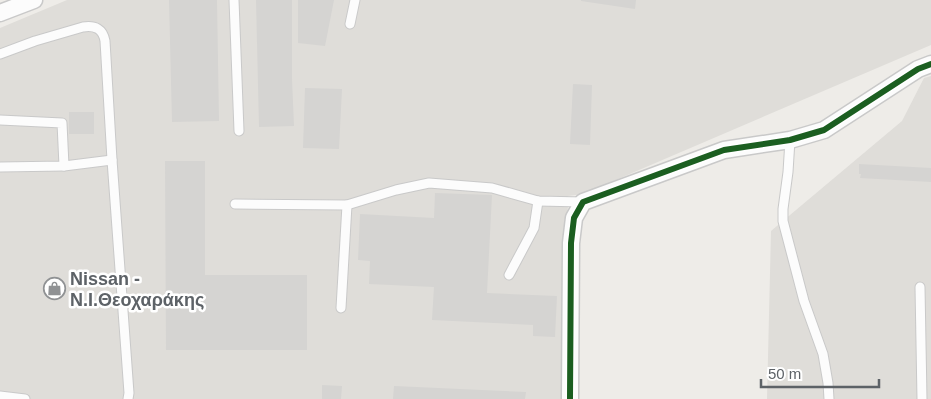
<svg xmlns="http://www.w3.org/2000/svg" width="931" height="399" font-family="Helvetica,sans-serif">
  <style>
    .industrial { fill: #dfddd9 }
    .building { fill: #d5d4d2 }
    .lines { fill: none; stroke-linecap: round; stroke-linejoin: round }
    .lane-casing { stroke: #c9c9c9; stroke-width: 11 }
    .street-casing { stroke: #c9c9c9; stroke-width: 19 }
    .lane { stroke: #fcfcfc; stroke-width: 9 }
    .street { stroke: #fcfcfc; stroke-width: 16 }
    .cycleway-casing { stroke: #fff; stroke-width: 9 }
    .cycleway { stroke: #1b5e20; stroke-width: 6 }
    .labels { text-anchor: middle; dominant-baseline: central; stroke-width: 5; stroke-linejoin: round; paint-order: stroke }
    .poi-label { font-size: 18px; font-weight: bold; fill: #5d6267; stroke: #fff; text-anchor: start }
  </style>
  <rect width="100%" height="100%" fill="#eeece8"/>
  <g class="industrial">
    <polygon points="67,0 931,0 931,45 583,194 568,196 564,399 0,399 0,28"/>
    <polygon points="931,76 931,399 767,399 771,231 902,121 924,78"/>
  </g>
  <g class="building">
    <polygon points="169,0 217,0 219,121 172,122"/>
    <polygon points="256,0 292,0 292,79 294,126 259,127"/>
    <polygon points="298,0 334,0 325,46 298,43"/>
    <polygon points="581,0 636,0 635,9 581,1"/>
    <polygon points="573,84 592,85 590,145 570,144"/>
    <polygon points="305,88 342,89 339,149 303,148"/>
    <rect x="69" y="112" width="25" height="22"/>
    <polygon points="165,161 205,161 205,275 307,275 307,350 166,350"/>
    <polygon points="859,164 931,168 931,182 860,178 861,174 859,174"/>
    <polygon points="435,193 492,195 487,293 557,296 555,337 533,336 533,325 432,320 434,287 369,284 370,261 358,260 360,214 434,218"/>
    <polygon points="322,385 342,386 341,399 322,399"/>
    <polygon points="394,386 526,392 525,399 393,399"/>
  </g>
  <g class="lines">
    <defs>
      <g id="lane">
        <polyline points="234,0 239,131"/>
        <polyline points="350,24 355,0"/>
        <path d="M0,54l35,-13 48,-14c12,-2 20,2 22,14l7,119 17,233 -1,6"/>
        <polyline points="0,120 62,123 64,166"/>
        <polyline points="790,140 788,172 783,209 783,221 804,301 823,354 828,383 829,399"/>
        <polyline points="0,167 64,166 112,160"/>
        <polyline points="235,204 347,205 396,190 429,183 492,188 538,201 583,202"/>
        <polyline points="509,275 534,228 538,201"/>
        <polyline points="920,287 922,399"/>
        <polyline points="341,308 347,205"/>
        <polyline points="0,396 25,399"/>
      </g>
      <g id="street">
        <polyline points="0,13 34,0"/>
        <polyline points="570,399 571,243 574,218 583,202 724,150 790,140 824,130 918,69 931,64"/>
      </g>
    </defs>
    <use href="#lane" class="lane-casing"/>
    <use href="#street" class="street-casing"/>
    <use href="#lane" class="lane"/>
    <use href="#street" class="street"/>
    <defs>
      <polyline id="cycleway" points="570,399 571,243 574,218 583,202 724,150 790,140 824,130 918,69 931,64"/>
    </defs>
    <use href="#cycleway" class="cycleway-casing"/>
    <use href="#cycleway" class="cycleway"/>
  </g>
  <defs>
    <symbol id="shop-ring" viewBox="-11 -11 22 22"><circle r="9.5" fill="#fff" stroke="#909294" stroke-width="1.5"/><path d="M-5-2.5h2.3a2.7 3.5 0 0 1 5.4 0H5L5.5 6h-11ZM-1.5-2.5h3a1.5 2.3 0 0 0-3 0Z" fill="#909294"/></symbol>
  </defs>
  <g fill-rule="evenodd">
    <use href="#shop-ring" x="42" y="276" width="25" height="25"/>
  </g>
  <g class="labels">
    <g class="poi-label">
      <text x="70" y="279">Nissan -<tspan x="70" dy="21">Ν.Ι.Θεοχαράκης</tspan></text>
    </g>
  </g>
  <path d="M761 379v8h118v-8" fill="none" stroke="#5d6267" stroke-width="2.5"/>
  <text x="768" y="379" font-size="15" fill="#5d6267" stroke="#ffffff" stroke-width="4" paint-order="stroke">50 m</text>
</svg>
